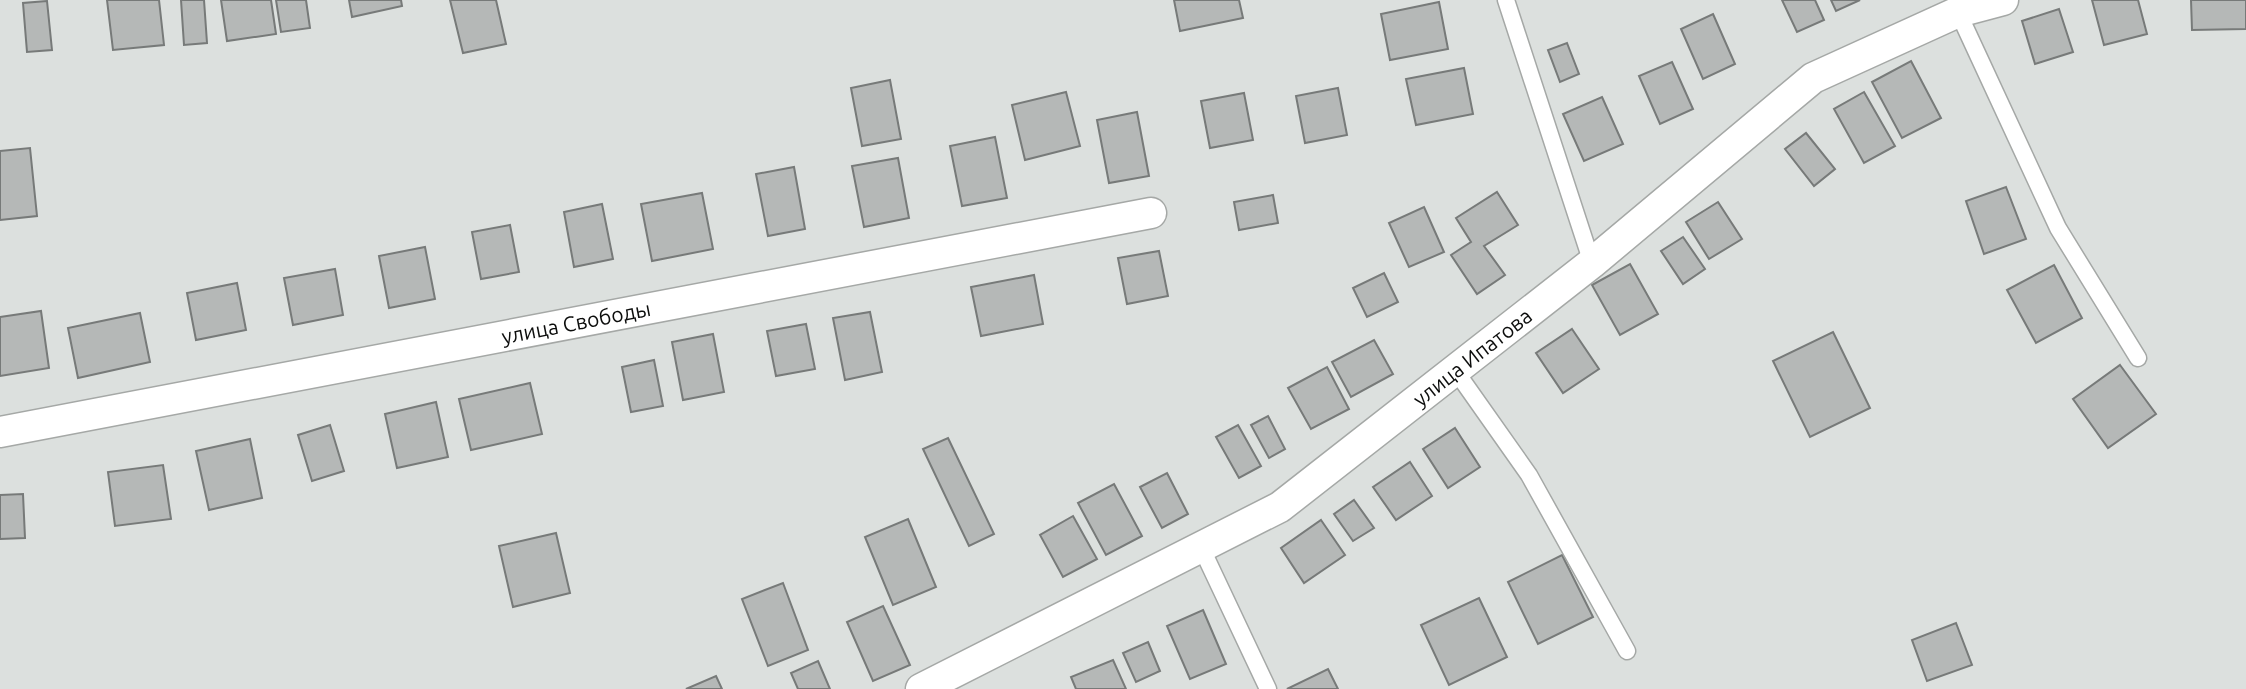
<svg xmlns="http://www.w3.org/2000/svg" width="2246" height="689" font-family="Ubuntu,sans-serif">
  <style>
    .building { fill: #b5b8b7; stroke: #777a79; stroke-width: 2 }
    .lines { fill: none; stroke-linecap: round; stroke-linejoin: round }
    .service-casing { stroke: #a5a8a6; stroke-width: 19 }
    .minor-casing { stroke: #a5a8a6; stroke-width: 33 }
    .service { stroke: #fff; stroke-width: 16 }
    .minor { stroke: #fff; stroke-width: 30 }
    .labels { text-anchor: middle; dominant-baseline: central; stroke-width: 5; stroke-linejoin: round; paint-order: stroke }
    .street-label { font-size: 21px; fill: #0c0d0c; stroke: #fff }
  </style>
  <rect width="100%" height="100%" fill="#dce0de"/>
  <g class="building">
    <polygon points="107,0 159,0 164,45 113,50"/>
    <polygon points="181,0 204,0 207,43 184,45"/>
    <polygon points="221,0 271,0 276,34 227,41"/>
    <polygon points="276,0 306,0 310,28 281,32"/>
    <polygon points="349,0 401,0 402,6 352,17"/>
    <polygon points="450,0 496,0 506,44 463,53"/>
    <polygon points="1174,0 1239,0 1243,18 1180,31"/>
    <polygon points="1782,0 1815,0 1824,20 1797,32"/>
    <polygon points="1831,0 1860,0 1836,11"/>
    <polygon points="2092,0 2138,0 2147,34 2104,45"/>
    <polygon points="2191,0 2246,0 2246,29 2192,30"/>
    <polygon points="47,1 52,50 27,52 23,3"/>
    <polygon points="1439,2 1448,49 1390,60 1381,14"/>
    <polygon points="2059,9 2073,52 2035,64 2022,21"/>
    <polygon points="1713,14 1735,64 1703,79 1681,29"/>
    <polygon points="1567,43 1579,74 1560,82 1548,50"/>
    <polygon points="1911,61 1941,118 1902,138 1872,82"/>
    <polygon points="1672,62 1693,109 1660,124 1639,76"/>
    <polygon points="1464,68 1473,114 1416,125 1406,79"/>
    <polygon points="890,80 901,139 862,146 851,88"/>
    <polygon points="1338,88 1347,135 1305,143 1296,96"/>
    <polygon points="1066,92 1080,146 1025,160 1012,105"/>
    <polygon points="1864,92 1895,146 1864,163 1834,109"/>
    <polygon points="1244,93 1253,140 1210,148 1201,101"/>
    <polygon points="1602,97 1623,144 1584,161 1563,114"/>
    <polygon points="1137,112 1149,176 1109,183 1097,120"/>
    <polygon points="1806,133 1835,169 1814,186 1785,149"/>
    <polygon points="995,137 1007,198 962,206 950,146"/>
    <polygon points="30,148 37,216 0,220 0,151"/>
    <polygon points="898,158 909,218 864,227 852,166"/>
    <polygon points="794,167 805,229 768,236 756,174"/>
    <polygon points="2006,187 2026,239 1984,254 1966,201"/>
    <polygon points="1497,192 1518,225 1484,246 1505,275 1477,294 1451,255 1471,242 1456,218"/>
    <polygon points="702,193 713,249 652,261 641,204"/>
    <polygon points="1273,195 1278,223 1239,230 1234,202"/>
    <polygon points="1718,202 1742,239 1709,259 1686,222"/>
    <polygon points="602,204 613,259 574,267 564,212"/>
    <polygon points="1424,207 1444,252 1409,267 1389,223"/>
    <polygon points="510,225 519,272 481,279 472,232"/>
    <polygon points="1683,237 1705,269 1683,284 1661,251"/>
    <polygon points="425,247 435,299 389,308 379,256"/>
    <polygon points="1159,251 1168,296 1127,304 1118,258"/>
    <polygon points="1630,264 1658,314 1620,335 1592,285"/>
    <polygon points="2054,265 2082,318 2036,343 2007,290"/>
    <polygon points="335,269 343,315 293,325 284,278"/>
    <polygon points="1384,273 1398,302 1367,317 1353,288"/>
    <polygon points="1034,275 1043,324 981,336 971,287"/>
    <polygon points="237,283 246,330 196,340 187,293"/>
    <polygon points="41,311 49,368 0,376 0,317"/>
    <polygon points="870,312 882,372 845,380 833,318"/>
    <polygon points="140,313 150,362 78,378 68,328"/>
    <polygon points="806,324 815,369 776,376 767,331"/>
    <polygon points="1572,329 1599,369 1563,393 1536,353"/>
    <polygon points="1833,332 1870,408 1810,437 1773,361"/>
    <polygon points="713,334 724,392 683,400 672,342"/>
    <polygon points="1374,340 1393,374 1351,397 1332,362"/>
    <polygon points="654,360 663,406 631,412 622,367"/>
    <polygon points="2120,365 2156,414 2108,448 2073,399"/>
    <polygon points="1327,367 1349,409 1311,429 1288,388"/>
    <polygon points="530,383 542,434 471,450 459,399"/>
    <polygon points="436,402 448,457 397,468 385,414"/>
    <polygon points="1268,416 1285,449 1269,458 1251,425"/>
    <polygon points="330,425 344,471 312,481 298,435"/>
    <polygon points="1238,425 1261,466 1239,478 1216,437"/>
    <polygon points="1455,428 1480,467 1448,488 1423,449"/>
    <polygon points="948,438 994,534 969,546 923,449"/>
    <polygon points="250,439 262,498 209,510 196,451"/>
    <polygon points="1410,462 1432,496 1396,520 1373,487"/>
    <polygon points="163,465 171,519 115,526 108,472"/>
    <polygon points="1167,473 1188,514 1162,528 1140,487"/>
    <polygon points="1114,484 1142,536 1106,555 1078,503"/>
    <polygon points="23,494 25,538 0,539 0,495"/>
    <polygon points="1354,500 1374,528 1353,541 1334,514"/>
    <polygon points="1073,516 1097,559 1063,577 1040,535"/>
    <polygon points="908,519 936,587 893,605 865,537"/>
    <polygon points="1321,520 1345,555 1304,583 1281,548"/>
    <polygon points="556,533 570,593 513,607 499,546"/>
    <polygon points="1562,555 1593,617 1538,644 1508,582"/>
    <polygon points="783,583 808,650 768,666 742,599"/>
    <polygon points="1479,598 1507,657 1449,685 1421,625"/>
    <polygon points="883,606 910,665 873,681 847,622"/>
    <polygon points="1203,610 1226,664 1190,679 1167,626"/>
    <polygon points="1956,623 1972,665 1927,681 1912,640"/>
    <polygon points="1148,642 1160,671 1136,682 1123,653"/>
    <polygon points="1113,660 1126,689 1076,689 1071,677"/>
    <polygon points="818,661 830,689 798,689 791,673"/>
    <polygon points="1328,669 1338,689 1287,689"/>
    <polygon points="716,676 722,689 686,689"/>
  </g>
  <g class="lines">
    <defs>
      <g id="service">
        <polyline points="1506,0 1592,263"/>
        <polyline points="1958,12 2058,228 2138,358"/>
        <polyline points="1455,370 1529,475 1627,651"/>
        <polyline points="1201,547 1268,689"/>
      </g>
      <g id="minor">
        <polyline points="0,432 1151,213"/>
        <polyline points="921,689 1280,507 1592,263 1813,78 1958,12 2003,0"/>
      </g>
    </defs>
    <use href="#service" class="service-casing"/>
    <use href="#minor" class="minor-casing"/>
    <use href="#service" class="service"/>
    <use href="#minor" class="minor"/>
  </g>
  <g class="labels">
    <g class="street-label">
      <text transform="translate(576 322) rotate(-11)">улица Свободы</text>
      <text transform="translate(1472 357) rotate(-38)">улица Ипатова</text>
    </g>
  </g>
</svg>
